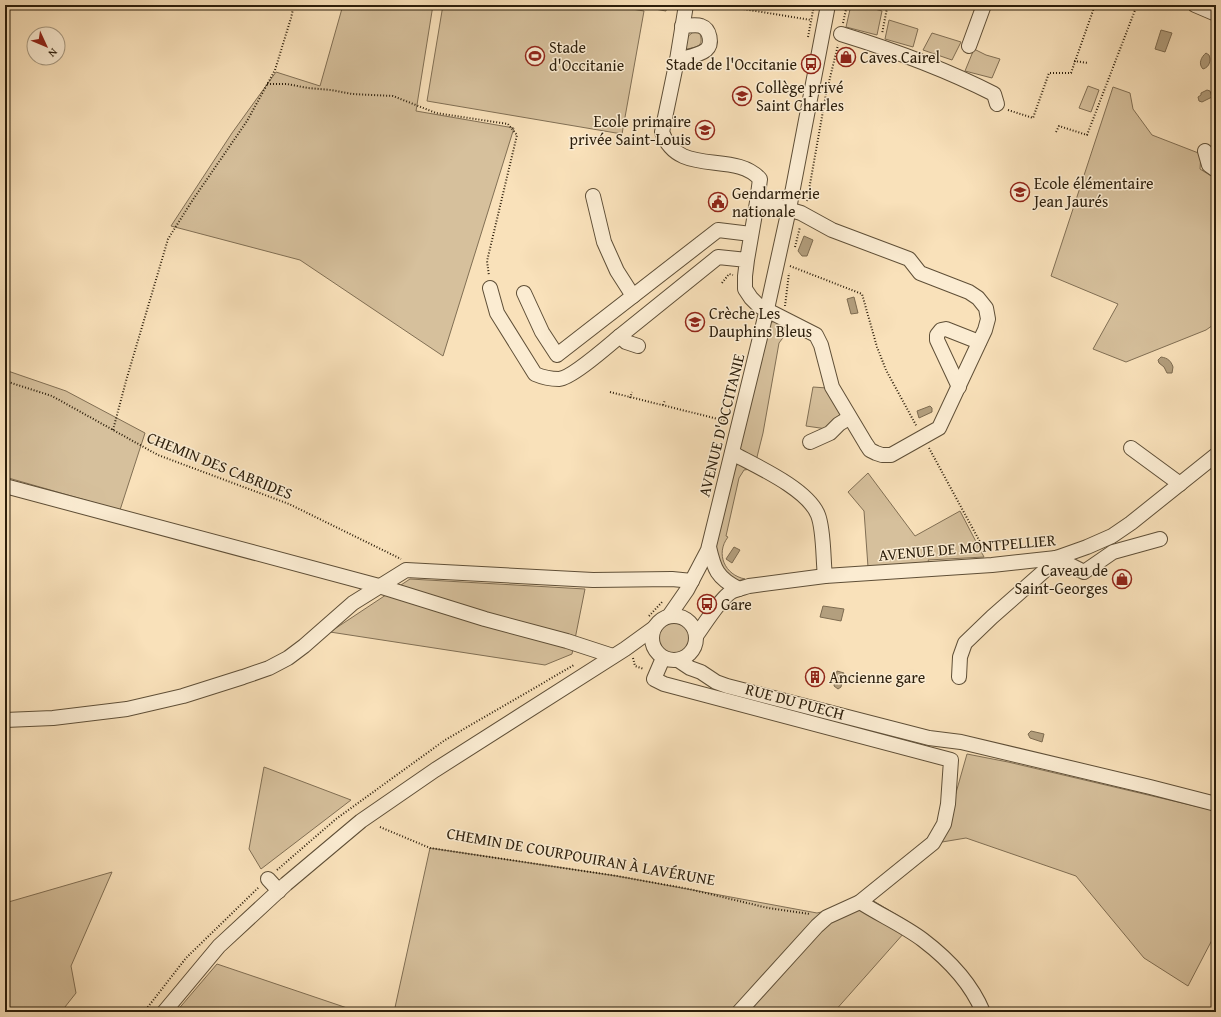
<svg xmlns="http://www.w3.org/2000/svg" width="1221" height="1017" font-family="'Gentium Book Plus',serif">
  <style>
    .green { fill: #d6c09c; stroke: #816f54 }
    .water { fill: #b39f7e; stroke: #7d6b50 }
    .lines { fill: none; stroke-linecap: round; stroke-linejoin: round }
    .minor-casing { stroke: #5f4f37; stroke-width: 16 }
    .path { stroke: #2c1e0b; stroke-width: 2; stroke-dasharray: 1 2; stroke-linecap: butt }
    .minor { stroke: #fbecd2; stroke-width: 14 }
    .labels { text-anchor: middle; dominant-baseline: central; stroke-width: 3; stroke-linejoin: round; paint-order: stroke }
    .poi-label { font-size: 16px; fill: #2c1e0b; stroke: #fbecd2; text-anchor: start }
    .street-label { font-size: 16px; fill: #2c1e0b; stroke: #fbecd2 }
  </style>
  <rect width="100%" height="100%" fill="#f9e1ba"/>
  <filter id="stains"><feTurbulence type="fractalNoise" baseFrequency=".005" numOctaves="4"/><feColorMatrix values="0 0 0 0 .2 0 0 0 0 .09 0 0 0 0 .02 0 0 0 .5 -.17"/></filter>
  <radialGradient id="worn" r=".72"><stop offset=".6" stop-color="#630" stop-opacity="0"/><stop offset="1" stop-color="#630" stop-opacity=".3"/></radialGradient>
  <g class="green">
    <polygon points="343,5 433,5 416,111 514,128 443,356 300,260 171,226 232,133 276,72 320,86"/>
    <polygon points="443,5 608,5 644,11 622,134 427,101"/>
    <polygon points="632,5 667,5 666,11"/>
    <polygon points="851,5 860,5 882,11 877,35 846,27"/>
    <polygon points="889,20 918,29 913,47 885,39"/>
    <path d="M695,31l5,3c4,12 -3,13 -13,15l-3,-2c2,-8 4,-12 11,-16z"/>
    <polygon points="932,33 961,42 952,60 923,50"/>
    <polygon points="974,49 986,55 1000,59 992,78 965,71"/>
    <polygon points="1088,86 1099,90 1091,112 1079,108"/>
    <polygon points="1113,87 1130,93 1133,109 1152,135 1201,154 1200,169 1216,179 1216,323 1206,330 1126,362 1093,349 1118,304 1051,276"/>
    <polygon points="777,321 794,332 788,334 787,335 785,335 779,343 763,433 756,461 738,451 767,326 772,322"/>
    <polygon points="5,370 66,391 145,433 120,510 5,477"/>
    <polygon points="813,387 827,388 839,411 840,416 827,429 806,426"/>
    <path d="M739,464l12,5 -7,1 -5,8 -13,58 2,1c-13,17 -3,38 17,42l-12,3 -3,-2 -13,-23 -2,-10 20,-81z"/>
    <polygon points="868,473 915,536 960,511 984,557 928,560 929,562 868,567 864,511 848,492"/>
    <polygon points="410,579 585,589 572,654 545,665 330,632"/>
    <circle cx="674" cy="638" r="18"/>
    <polygon points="967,754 1008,762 1216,811 1216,942 1212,940 1188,986 1144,958 1076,876 966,838 942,842"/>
    <polygon points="264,767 351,800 261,869 249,849"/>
    <polygon points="430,848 617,876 817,913 872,900 912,924 834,1012 394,1012"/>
    <polygon points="112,872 71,966 76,993 61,1012 5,1012 5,903"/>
    <polygon points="217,964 359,1012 176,1012"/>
  </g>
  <g class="water">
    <polygon points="1161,30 1172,33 1165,52 1155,49"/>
    <path d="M1206,53l3,2c2,5 1,12 -6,14 -5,-5 -2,-12 3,-16z"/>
    <polygon points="1207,90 1210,91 1212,97 1202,102 1199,101 1198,97 1201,95 1201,93"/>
    <polygon points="804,236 813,240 807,256 802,256 798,251"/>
    <polygon points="854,297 858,313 851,314 847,299"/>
    <path d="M1161,357c7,1 10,4 12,10l-1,6h-5l-3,-6 -5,-4 -1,-3z"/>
    <polygon points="930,406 932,408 932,412 919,418 917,411"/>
    <polygon points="734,547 740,550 732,563 726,559"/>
    <polygon points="823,606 844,609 841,621 820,617"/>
    <polygon points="837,671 844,673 841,687 838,689 834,686"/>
    <polygon points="1031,731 1044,734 1042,742 1030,738 1028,734"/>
  </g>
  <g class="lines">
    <defs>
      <g id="minor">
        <path d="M686,5l-9,55 -15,72c16,46 72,18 98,47l-3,23"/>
        <polyline points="1195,5 1216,14"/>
        <path d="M841,34c52,16 104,35 153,60l3,10"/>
        <polyline points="969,46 984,5"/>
        <path d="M677,60c10,-3 21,-4 29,-10 7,-6 4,-21 -5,-24 -5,-2 -13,0 -19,0"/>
        <polyline points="1205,151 1209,165 1216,170"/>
        <polyline points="593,196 604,242 617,271 633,296"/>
        <path d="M490,288l7,25 38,61c7,3 16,5 24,5 13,-1 50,-34 61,-43"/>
        <polyline points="524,293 542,332 557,355 718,230 751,234"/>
        <polyline points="638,346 626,342 620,336 718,257 747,260 757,202 774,205 801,213 832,230 909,259 920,273 969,292 978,298 986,308 988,319 985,330 939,428 891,455 882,455 876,453 870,450 866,444 832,387 821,345 816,335 759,306 751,298 745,289 745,276 747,260"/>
        <polyline points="959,387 937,340 937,335 941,330 946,329 979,342"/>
        <polyline points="810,442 830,433 839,424 849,418"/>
        <polyline points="1131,448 1180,484"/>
        <path d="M732,453c24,13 76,36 86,62 6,15 5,45 7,61"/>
        <polyline points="5,486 379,586 485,619 567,641 613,656"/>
        <path d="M709,547c5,22 8,31 30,42"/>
        <circle cx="674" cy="638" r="22"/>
        <polyline points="669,616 687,590 708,550 767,309 789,209 828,5"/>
        <path d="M696,636c8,-11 24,-37 35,-44 6,-3 12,-4 18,-6l76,-10 167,-11 64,-7 31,-11 25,-11 19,-13 85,-68"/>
        <polyline points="663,658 654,679 664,684 951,760 948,804 944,824 933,843 860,902 827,917 817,926 739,1012"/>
        <polyline points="678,660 690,668 701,672 716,682 727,686 929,738 961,742 1150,787 1216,804"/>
        <polyline points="959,677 960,657 965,643 992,617 1043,572 1056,558 1084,572 1113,552 1160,539"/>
        <polyline points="5,720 53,718 127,709 183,696 243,677 269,668 288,658 304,646 353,603 406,570 593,580 672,579 692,581"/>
        <polyline points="268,879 279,891"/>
        <path d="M860,902c20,13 43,23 63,38 25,19 48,43 60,72"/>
        <polyline points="164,1012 219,946 286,884 361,821 435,770 625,649 654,628"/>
      </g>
    </defs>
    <use href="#minor" class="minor-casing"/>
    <g class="path">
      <polyline points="732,5 731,7 811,20"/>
      <polyline points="878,5 887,8 882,34"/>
      <polyline points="843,23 847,5"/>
      <polyline points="808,37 814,5"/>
      <polyline points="1074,61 1088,63"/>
      <polyline points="267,84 287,84 308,88 331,90 352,94 393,96 436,113 508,124 517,135 487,261 489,276"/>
      <polyline points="1008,110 1033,118 1049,73 1071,73 1095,5"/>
      <polyline points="1056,132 1059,126 1087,135 1137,5"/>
      <polyline points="807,201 826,94 838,45"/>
      <polyline points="795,247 800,227"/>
      <polyline points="790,266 862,294 877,347 886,370 917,427"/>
      <polyline points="722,283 729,274 733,275"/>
      <polyline points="785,306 789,273"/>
      <polyline points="5,381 52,396 158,455 289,504 401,559"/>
      <polyline points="610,392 726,421"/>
      <polyline points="630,398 632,392"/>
      <polyline points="663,405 665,400"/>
      <polyline points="113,430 126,381 168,239 192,201 247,121 275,70 291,18 294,5"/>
      <polyline points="929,448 986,553"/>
      <polyline points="715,463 718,450"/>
      <polyline points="649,616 663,601"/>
      <polyline points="633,658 635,666 644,669"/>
      <polyline points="380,827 430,848 617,876 689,889 768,908 810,914"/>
      <polyline points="277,870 336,819 445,740 574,665"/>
      <polyline points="144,1012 186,958 259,887"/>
    </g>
    <use href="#minor" class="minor"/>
  </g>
  <defs>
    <symbol id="stadium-ring" viewBox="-11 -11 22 22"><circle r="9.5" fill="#fbecd2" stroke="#8f2418" stroke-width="1.5"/><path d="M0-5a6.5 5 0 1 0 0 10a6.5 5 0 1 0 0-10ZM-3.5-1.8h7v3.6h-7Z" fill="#8f2418"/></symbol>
    <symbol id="shop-ring" viewBox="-11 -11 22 22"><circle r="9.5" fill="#fbecd2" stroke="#8f2418" stroke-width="1.5"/><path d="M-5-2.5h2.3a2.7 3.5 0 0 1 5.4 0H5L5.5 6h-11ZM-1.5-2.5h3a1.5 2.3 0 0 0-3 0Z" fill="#8f2418"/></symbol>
    <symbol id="bus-ring" viewBox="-11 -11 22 22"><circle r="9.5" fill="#fbecd2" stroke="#8f2418" stroke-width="1.5"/><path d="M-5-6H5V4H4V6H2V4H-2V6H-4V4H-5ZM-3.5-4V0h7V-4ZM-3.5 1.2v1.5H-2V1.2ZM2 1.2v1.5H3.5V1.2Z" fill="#8f2418"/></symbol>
    <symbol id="school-ring" viewBox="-11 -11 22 22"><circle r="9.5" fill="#fbecd2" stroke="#8f2418" stroke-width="1.5"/><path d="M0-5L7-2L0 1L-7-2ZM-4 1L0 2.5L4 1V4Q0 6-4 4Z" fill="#8f2418"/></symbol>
    <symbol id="civic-ring" viewBox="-11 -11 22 22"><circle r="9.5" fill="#fbecd2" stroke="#8f2418" stroke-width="1.5"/><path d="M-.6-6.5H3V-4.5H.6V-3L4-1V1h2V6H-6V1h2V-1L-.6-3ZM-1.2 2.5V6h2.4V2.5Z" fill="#8f2418"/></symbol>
    <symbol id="building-ring" viewBox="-11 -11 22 22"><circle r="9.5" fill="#fbecd2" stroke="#8f2418" stroke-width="1.5"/><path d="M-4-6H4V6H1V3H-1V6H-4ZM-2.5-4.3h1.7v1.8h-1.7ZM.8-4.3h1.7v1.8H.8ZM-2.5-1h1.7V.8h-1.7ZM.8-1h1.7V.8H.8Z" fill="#8f2418"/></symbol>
  </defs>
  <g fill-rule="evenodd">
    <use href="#stadium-ring" x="524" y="45" width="22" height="22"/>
    <use href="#shop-ring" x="835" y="46" width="22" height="22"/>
    <use href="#bus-ring" x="800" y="53" width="22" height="22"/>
    <use href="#school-ring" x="731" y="85" width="22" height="22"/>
    <use href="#school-ring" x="694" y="119" width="22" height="22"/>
    <use href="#school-ring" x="1009" y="181" width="22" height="22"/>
    <use href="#civic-ring" x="707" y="191" width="22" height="22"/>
    <use href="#school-ring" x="684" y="311" width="22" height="22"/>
    <use href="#shop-ring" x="1111" y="568" width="22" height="22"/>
    <use href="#bus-ring" x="696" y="593" width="22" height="22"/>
    <use href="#building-ring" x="804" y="666" width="22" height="22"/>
  </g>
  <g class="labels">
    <g class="poi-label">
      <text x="549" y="47">Stade<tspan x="549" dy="18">d'Occitanie</tspan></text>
      <text x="860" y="57">Caves Cairel</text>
      <text x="797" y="64" text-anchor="end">Stade de l'Occitanie</text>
      <text x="756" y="87">Collège privé<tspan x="756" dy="18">Saint Charles</tspan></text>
      <text x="691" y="121" text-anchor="end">Ecole primaire<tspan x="691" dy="18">privée Saint-Louis</tspan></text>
      <text x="1034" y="183">Ecole élémentaire<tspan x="1034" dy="18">Jean Jaurés</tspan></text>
      <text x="732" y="193">Gendarmerie<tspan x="732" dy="18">nationale</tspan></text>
      <text x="709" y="313">Crèche Les<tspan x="709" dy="18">Dauphins Bleus</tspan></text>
      <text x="1108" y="570" text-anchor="end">Caveau de<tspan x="1108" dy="18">Saint-Georges</tspan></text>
      <text x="721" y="604">Gare</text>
      <text x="829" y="677">Ancienne gare</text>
    </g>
    <g class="street-label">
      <text transform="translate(721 425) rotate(-76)">AVENUE D'OCCITANIE</text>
      <text transform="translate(220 465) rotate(22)">CHEMIN DES CABRIDES</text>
      <text transform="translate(967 547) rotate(-5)">AVENUE DE MONTPELLIER</text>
      <text transform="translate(795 701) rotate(15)">RUE DU PUECH</text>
      <text transform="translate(581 856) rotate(10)">CHEMIN DE COURPOUIRAN À LAVÉRUNE</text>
    </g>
  </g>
  <rect width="1221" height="1017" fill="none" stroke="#f9e1ba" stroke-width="20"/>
  <rect x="6" y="6" width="1209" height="1005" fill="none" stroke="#2c1e0b" stroke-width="2"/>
  <rect x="10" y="10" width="1201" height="997" fill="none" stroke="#2c1e0b"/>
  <g transform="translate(46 46) rotate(134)"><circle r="19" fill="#fbecd2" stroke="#a89a82"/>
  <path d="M0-3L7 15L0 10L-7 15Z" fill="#8f2418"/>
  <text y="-6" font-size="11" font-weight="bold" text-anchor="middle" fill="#2c1e0b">N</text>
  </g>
  <rect width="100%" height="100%" filter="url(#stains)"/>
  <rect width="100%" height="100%" fill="url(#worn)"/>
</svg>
